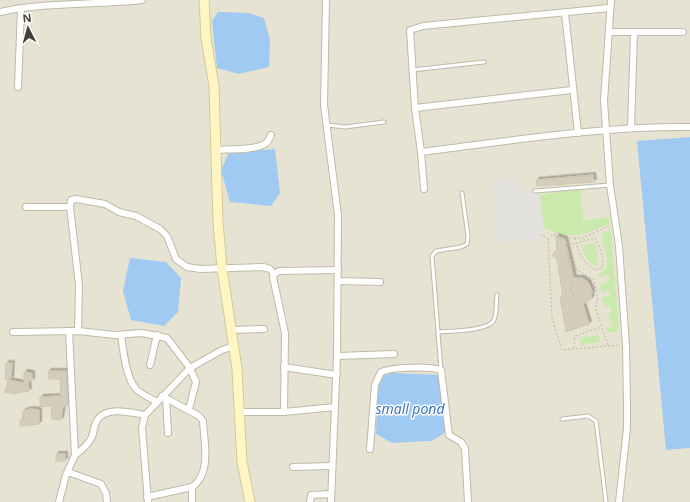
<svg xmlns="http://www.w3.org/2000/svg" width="690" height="502" font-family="'Open Sans',sans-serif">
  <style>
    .residential { fill: #e7e3d3 }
    .green { fill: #c9e9ad }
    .parking { fill: #e4e2de }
    .water { fill: #a0caf2 }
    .building { fill: #d5cdbb; stroke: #d0c6ae; filter: url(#shadow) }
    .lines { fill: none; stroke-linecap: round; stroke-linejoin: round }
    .lane-casing { stroke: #bfb9a8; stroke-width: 5 }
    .street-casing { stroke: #bfb9a8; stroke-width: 8 }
    .secondary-casing { stroke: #d5c994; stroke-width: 11 }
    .path { stroke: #c1b699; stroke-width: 1; stroke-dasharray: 2 2; stroke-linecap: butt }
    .lane { stroke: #fff; stroke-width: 3 }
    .street { stroke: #fff; stroke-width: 6 }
    .secondary { stroke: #fff6c4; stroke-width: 9 }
    .labels { text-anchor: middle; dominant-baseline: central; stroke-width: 3; stroke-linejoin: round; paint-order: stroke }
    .water-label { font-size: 14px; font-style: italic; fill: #2b6fb5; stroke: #fff }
  </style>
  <defs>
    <filter id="shadow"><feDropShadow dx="2.5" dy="-2.5" stdDeviation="0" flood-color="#0004"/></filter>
  </defs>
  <rect width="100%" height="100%" fill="#f3f0e6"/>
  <rect class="residential" x="0" y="0" width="690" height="502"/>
  <g class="green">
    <path d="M581,189l2,32 26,-4 1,6c-26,12 -38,18 -66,5l-4,-33z"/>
    <polygon points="611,229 619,331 607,333 606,328 613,327 608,314 612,313 610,306 605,307 602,299 610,295 608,290 603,293 600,285 610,280 608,275 600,278 599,274 606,270 607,259 601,235"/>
    <polygon points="594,243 598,256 598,265 595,266 589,261 581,247"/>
    <polygon points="599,335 600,342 581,345 580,338"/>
  </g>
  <polygon class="parking" points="515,179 518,191 539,189 544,228 540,239 498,243 492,181"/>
  <g class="water">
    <polygon points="218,12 249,13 264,18 270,40 269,67 239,74 217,68 212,21"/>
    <polygon points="690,137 690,448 666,450 637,141"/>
    <polygon points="275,149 280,193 271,206 230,202 221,170 229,153"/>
    <polygon points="130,258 166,262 181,278 178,312 164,326 131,320 123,291"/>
    <polygon points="392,373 439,375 446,432 432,441 392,443 376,434 378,385 383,376"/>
  </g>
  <g class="building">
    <polygon points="593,175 594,182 537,186 536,180"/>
    <polygon points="556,236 565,239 574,278 582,278 588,282 592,291 591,299 583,304 589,324 566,332 560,297 563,297 557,259 552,255 557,250"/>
    <polygon points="6,363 12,363 11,379 5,379"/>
    <polygon points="48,371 66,371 68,406 63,406 61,420 52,419 51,406 40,407 40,397 61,396 60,379 49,379"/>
    <polygon points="24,372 32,373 32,381 28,381 29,391 16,393 15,394 5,392 8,380 24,383"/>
    <polygon points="31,409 39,410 39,424 20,426 20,420 23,420 23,411"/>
    <rect x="56" y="454" width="9" height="7"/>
  </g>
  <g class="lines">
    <defs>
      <g id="lane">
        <polyline points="412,70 484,62"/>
        <polyline points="327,125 345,127 384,122"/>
        <polyline points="535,191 610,185"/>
        <path d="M439,332c12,-1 50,-1 55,-12 3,-7 2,-17 3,-25"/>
        <polyline points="441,370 432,256 436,251 461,247 467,244 468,236 462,193"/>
        <polyline points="562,419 588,416 596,421 606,502"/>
      </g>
      <g id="street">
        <polyline points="326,0 324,105 338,215 337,356 331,502"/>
        <polyline points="611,0 604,101 610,185 619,246 626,345 627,402 627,428 619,502"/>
        <path d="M0,12c46,-10 95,-7 142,-12"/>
        <polyline points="565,13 578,133"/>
        <polyline points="609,32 683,32"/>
        <polyline points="18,87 21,8"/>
        <polyline points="415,108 572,90"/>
        <polyline points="631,128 634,32"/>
        <path d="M215,150c12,-1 42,1 51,-7 3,-2 4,-6 5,-8"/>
        <path d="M421,152c89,-11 179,-26 269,-25"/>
        <polyline points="424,189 421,152 415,108 410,30 423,26 609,8"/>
        <polyline points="26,207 70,207"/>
        <polyline points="338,281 380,282"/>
        <polyline points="231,330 264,329"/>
        <polyline points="78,331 79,285 70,207 71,200 76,199 105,204 119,212 136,216 160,229 167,236 176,259 187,267 201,269 263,267 270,269 274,274"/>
        <polyline points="13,332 78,331 115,335 142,333 167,338 190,368 196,382 189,409"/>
        <path d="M121,335c2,14 5,43 15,54 5,5 14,9 21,13"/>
        <polyline points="337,356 394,354"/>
        <polyline points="150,365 157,335"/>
        <polyline points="284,367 337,375"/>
        <polyline points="166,398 168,433"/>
        <polyline points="240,412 284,412 335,407"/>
        <polyline points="284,412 285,333 273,277 274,274 279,271 338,270"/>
        <path d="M370,449l5,-64 6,-13c13,-5 46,-6 60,-2l8,65 12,7 4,6 3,54"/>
        <path d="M75,455c7,-5 13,-10 17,-18 2,-6 2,-13 6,-18 10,-13 34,-6 47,-4"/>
        <polyline points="293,467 332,466"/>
        <polyline points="68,472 101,484 106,493 107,502"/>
        <polyline points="192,487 192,502"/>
        <path d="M147,497l45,-10c20,-13 12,-46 11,-66l-4,-5 -37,-20"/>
        <polyline points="59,502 66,475 75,455 69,331"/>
        <polyline points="148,502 142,428 145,415 190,368 222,350 234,346"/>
        <polyline points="310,502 311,495 331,494"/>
      </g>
      <polyline id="secondary" points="204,0 206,38 214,86 218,222 222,268 237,369 242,462 250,502"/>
    </defs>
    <use href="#lane" class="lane-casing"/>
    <use href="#street" class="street-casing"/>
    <use href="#secondary" class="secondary-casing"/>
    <g class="path">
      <polyline points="540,234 548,239 552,318 562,350 620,345"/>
      <path d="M575,238c3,14 8,26 21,32l7,-3 -1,-14 -7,-15 -30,8 8,31 -3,14 11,12"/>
      <polyline points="548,239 553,234 566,238"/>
      <polyline points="608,345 595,307 598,299 594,280 577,270 567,238 583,238 611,225"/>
      <polyline points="574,348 575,336 601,327"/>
    </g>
    <use href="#lane" class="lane"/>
    <use href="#street" class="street"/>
    <use href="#secondary" class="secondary"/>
  </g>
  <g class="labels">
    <g class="water-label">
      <text x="410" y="408">small pond</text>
    </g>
  </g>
  <g transform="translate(28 28) rotate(354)" stroke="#ffffff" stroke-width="3" paint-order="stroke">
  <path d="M0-3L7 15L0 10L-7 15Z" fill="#464135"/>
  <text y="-6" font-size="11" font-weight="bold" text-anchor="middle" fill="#464135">N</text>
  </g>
</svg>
